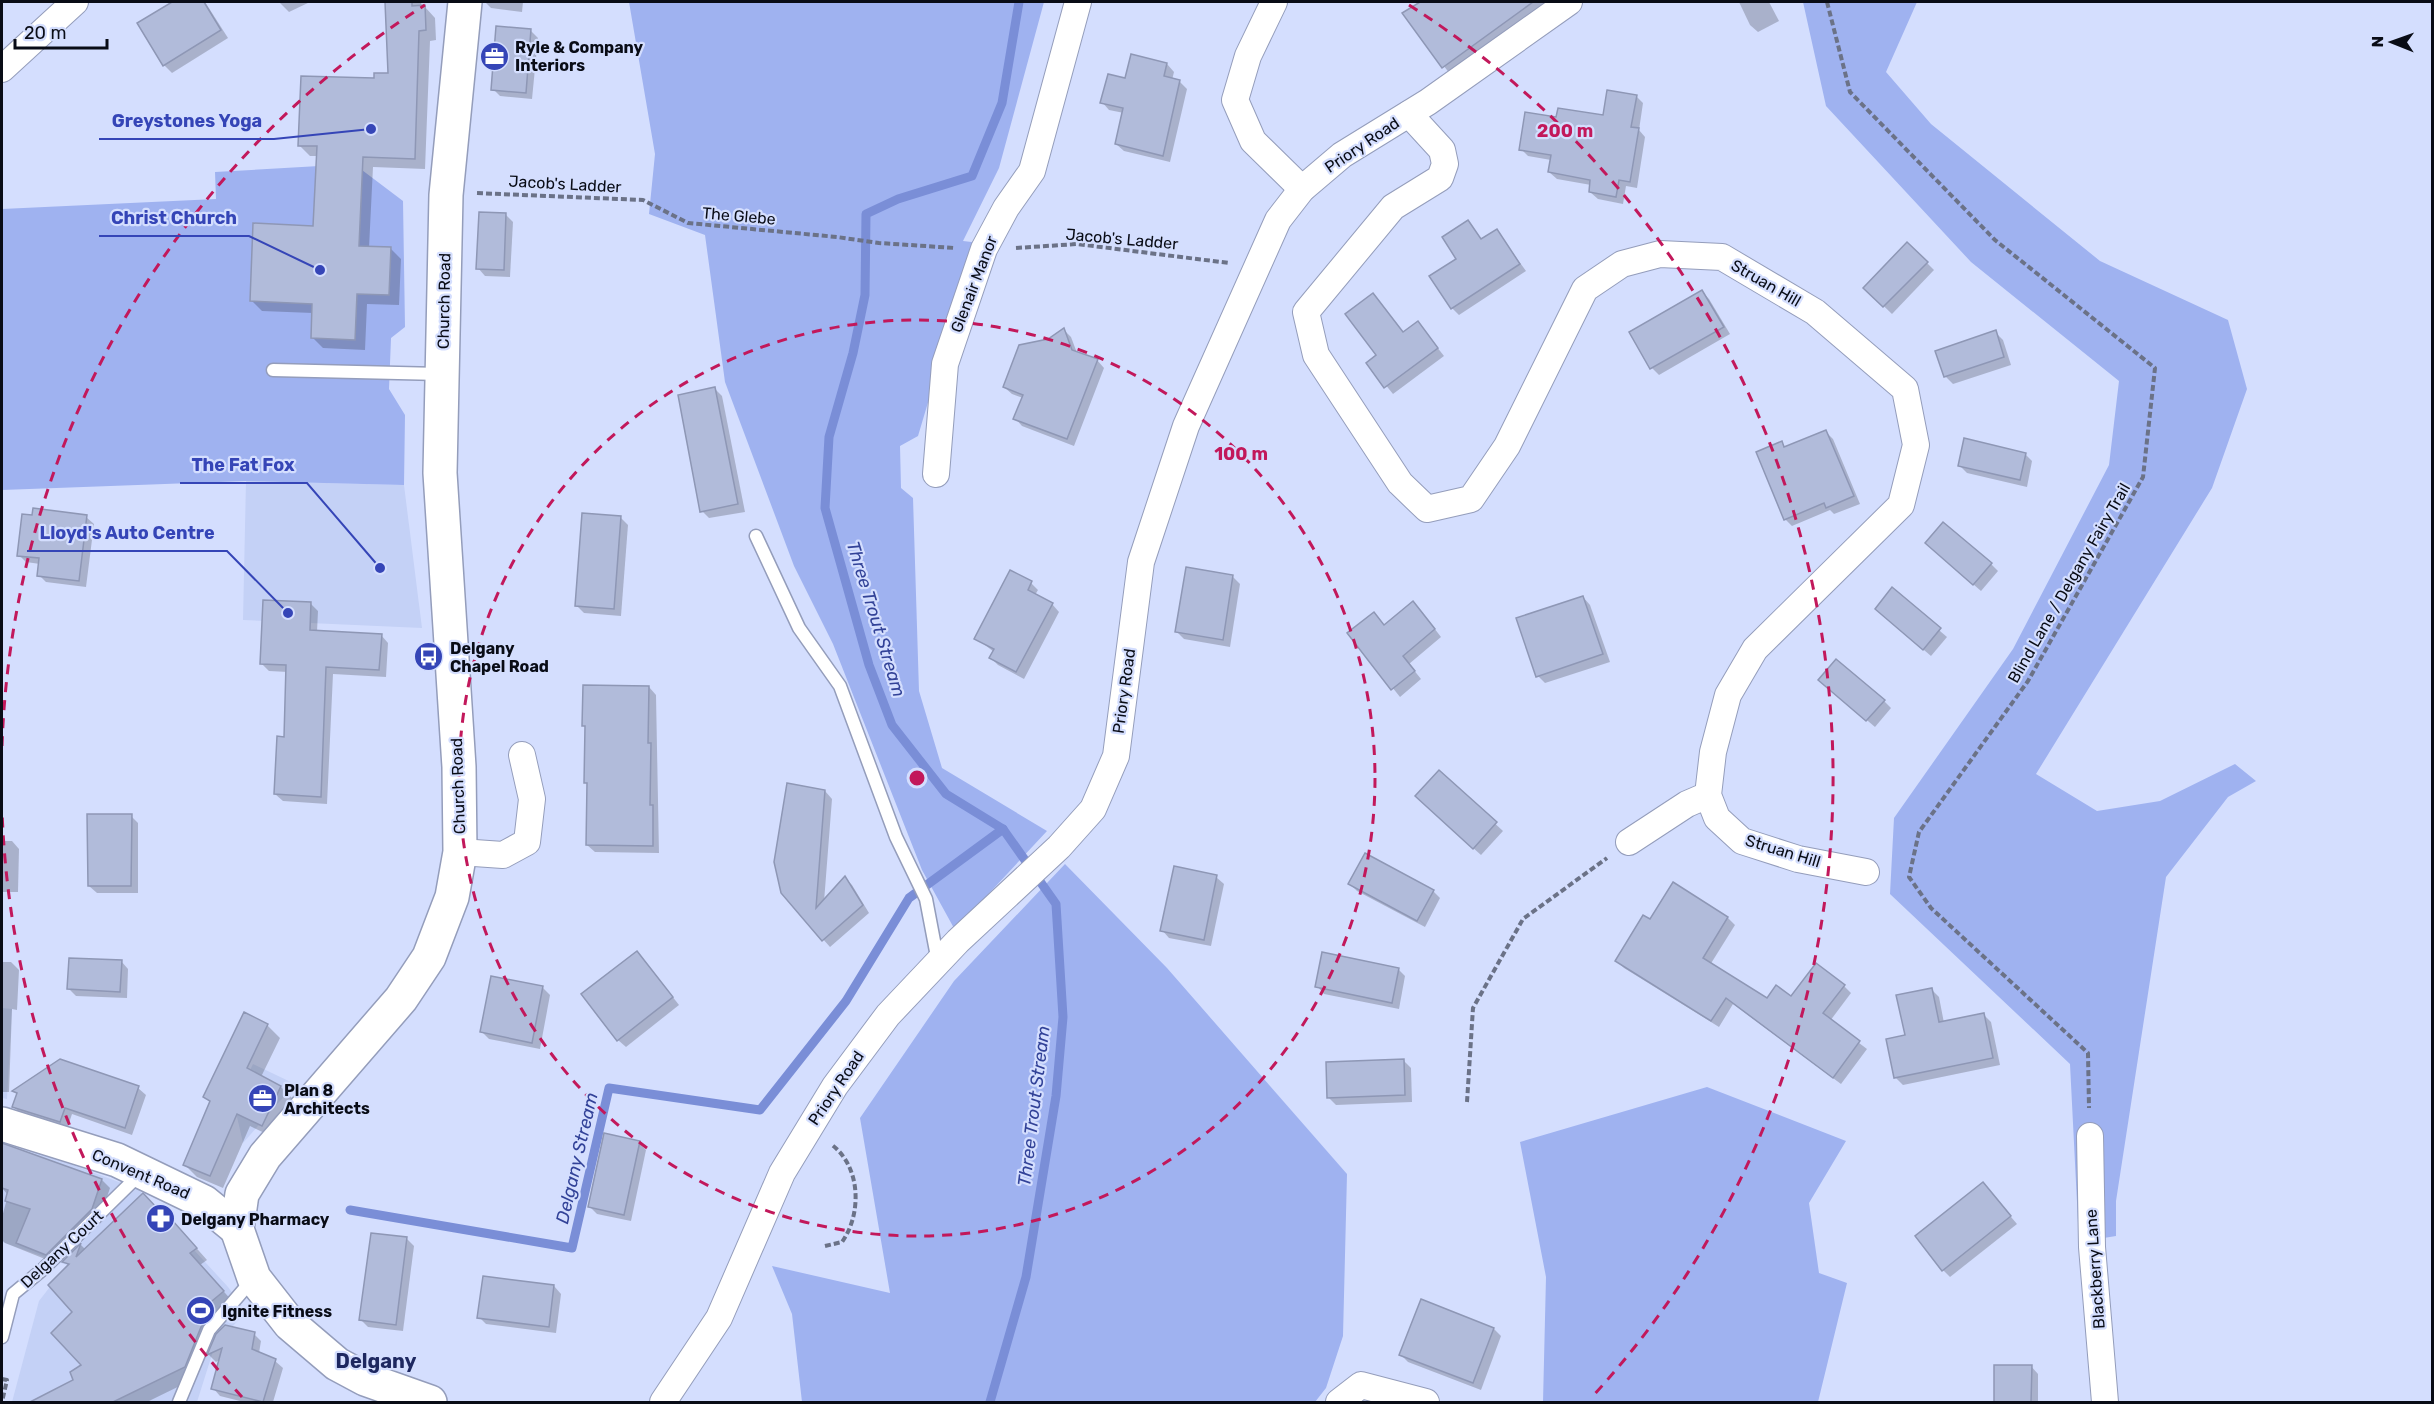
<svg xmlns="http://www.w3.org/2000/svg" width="2434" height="1404" font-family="Rubik,sans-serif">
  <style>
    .built { fill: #c4d1f6 }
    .green { fill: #9fb2f0 }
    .shadow { fill: #0003 }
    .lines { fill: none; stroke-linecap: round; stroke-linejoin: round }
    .stream { stroke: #7a8ed7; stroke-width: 9 }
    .building { fill: #b1bbda; stroke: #8e97b5; stroke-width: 1.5 }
    .lane-casing { stroke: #949dbb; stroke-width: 15 }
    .street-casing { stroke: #949dbb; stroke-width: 28 }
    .secondary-casing { stroke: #949dbb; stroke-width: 36 }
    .path { stroke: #6b7287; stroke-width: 4; stroke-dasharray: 6 3; stroke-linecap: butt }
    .lane { stroke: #fff; stroke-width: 12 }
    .street { stroke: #fff; stroke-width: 26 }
    .secondary { stroke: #fff; stroke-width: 33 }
    .ring { fill: none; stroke: #c2185b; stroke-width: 3; stroke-dasharray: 10 8 }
    .labels { text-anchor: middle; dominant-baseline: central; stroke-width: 4.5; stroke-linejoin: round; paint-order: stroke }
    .poi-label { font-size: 16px; font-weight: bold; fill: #090c16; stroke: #d4defe; text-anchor: start }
    .street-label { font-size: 16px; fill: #090c16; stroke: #d4defe }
    .water-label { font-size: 18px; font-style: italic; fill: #324298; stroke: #d4defe }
    .quarter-label { font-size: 20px; font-weight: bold; fill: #1e2860; stroke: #d4defe }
    .centre { fill: #c2185b; stroke: #d4defe; stroke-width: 3 }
    .ring-label { font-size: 18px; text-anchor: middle; font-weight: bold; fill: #c2185b; stroke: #d4defe; stroke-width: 4.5; stroke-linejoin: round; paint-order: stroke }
    .leader { fill: none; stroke: #3545b7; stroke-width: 2 }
    .callout-dot { fill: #3545b7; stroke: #d4defe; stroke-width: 2 }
    .callout-label { font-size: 18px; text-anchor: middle; font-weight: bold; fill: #3545b7; stroke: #d4defe; stroke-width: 4.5; stroke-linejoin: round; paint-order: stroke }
  </style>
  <rect width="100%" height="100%" fill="#d4defe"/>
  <g class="built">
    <polygon points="246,481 404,485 422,628 243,620"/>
    <polygon points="2,1008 12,1009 7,1099 2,1098"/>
    <polygon points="253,1064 295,1084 243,1143 234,1104"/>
    <polygon points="2,1139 138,1189 228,1287 246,1312 215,1345 197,1402 12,1402 39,1301 67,1265 2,1242"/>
  </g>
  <g class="green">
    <polygon points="629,2 1044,2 999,168 963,241 980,243 969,265 918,436 900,446 901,488 913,498 919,691 942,768 1047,831 955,930 922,870 833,644 794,566 725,382 705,235 649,214 655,154"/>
    <polygon points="1803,2 1917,2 1886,72 1931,124 2100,261 2228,320 2247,389 2212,488 2036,774 2097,811 2160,801 2235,764 2256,781 2228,797 2166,877 2116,1201 2116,1236 2079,1242 2070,1064 1890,894 1894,818 2013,649 2109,465 2119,381 1971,262 1826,106"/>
    <polygon points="354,164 403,201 405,327 391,338 389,389 405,415 404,485 246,481 2,490 2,209 216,199 215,172"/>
    <polygon points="1065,864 1167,968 1347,1174 1343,1336 1326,1388 1315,1402 802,1402 792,1314 772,1266 890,1293 860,1118 954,981"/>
    <polygon points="1707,1087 1846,1141 1809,1203 1819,1273 1847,1283 1818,1402 1543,1402 1546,1277 1520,1142"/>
  </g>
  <g class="shadow">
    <polygon points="175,2 205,2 228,38 172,73 164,65 139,24"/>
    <polygon points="279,2 310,2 289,12"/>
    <polygon points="387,2 421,2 422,7 425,7 435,18 436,40 430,41 425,169 373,167 369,248 390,248 401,259 399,305 367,304 365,350 323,348 312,337 313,313 262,311 251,300 315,228 318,156 310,156 299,145 375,80 390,75"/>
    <polygon points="485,2 523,2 522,12 491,8"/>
    <polygon points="1423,2 1468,2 1474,11 1487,2 1550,2 1450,74 1404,14"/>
    <polygon points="1739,2 1769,2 1779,21 1758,32 1750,25"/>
    <polygon points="530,30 538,38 532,99 500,96 493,89"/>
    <polygon points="1167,64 1174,72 1172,80 1180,82 1187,89 1170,162 1124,151 1116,144 1124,113 1109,110 1102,102 1126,80"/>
    <polygon points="1636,96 1643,103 1639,130 1645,137 1637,188 1626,186 1623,204 1598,199 1590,192 1591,185 1557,179 1549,172 1551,160 1528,156 1521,149 1558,119 1604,117"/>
    <polygon points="506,215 513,222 510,277 485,276 478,268"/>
    <polygon points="1468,222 1482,240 1497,231 1526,271 1459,315 1452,308 1458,259"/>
    <polygon points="1908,244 1934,270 1892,314 1865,288"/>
    <polygon points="1701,291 1709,299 1730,334 1659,375 1652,368"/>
    <polygon points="1418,323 1444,356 1393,394 1368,363"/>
    <polygon points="1064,330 1071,337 1077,353 1097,360 1104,368 1074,446 1022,426 1015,418 1023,398 1012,394 1004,387 1048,341"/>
    <polygon points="1995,332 2003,340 2011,365 1953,384 1945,376"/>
    <polygon points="715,389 722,396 745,512 709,518 702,511"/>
    <polygon points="1826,432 1833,439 1860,504 1834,514 1830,510 1792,526 1785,519 1781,443 1787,448"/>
    <polygon points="2025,454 2032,461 2027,487 1967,473 1959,465"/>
    <polygon points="86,517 94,524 86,587 46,582 39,575 40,564 26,562 19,555"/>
    <polygon points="621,518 628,525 621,616 584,613 576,605"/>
    <polygon points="1934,550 1991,564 1998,571 1981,591"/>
    <polygon points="1233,577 1240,584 1230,647 1184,639 1176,631"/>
    <polygon points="1031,583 1038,590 1035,595 1052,604 1059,612 1024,679 998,665 991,658 994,652 976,638"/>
    <polygon points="1892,590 1947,637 1931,656 1884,616"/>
    <polygon points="1583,597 1590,605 1610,662 1545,683 1538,676"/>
    <polygon points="311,604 318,611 317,632 381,635 388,643 386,677 333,674 327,804 283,801 275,794 285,739 288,672 269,671 262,664"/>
    <polygon points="1421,611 1441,637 1409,664 1421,679 1400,697 1349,633 1374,614 1385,626"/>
    <polygon points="649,687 656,695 659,853 595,852 587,845 587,729 583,725"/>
    <polygon points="1828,687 1884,701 1891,708 1875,727"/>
    <polygon points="1439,772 1503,831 1481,855 1424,804"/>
    <polygon points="825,791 832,799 824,902 845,878 852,885 869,913 830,947 782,893"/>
    <polygon points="131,816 138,823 138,893 97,893 89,886"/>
    <polygon points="2,841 12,841 19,849 18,892 2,892"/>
    <polygon points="1216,877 1224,884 1211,946 1169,938 1162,930"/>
    <polygon points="1350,884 1433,891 1440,898 1425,927 1357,891"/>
    <polygon points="1674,884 1728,918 1735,925 1710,965 1767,1000 1792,998 1844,986 1851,993 1830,1021 1867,1049 1841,1084 1733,1004 1719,1027 1624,968 1616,960 1650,921"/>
    <polygon points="644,960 679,1005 626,1047 618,1040"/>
    <polygon points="121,961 128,969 127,998 76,996 69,989"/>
    <polygon points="2,962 11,962 19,970 17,1010 12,1009 9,1092 2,1092"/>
    <polygon points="1398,969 1405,976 1399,1009 1324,994 1317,986"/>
    <polygon points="542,987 550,995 540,1049 489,1039 482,1032"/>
    <polygon points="1931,989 1939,997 1944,1023 1984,1015 1991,1022 2000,1065 1903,1085 1896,1078 1907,1036"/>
    <polygon points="267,1025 280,1038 261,1077 281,1087 294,1100 275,1138 250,1126 223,1188 197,1177 184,1164 211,1103 205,1097"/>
    <polygon points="1404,1061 1411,1068 1412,1102 1336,1105 1328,1097"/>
    <polygon points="138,1088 146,1095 132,1135 72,1114 67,1129 21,1114 14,1107 18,1095 14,1091"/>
    <polygon points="639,1143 646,1150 631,1221 597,1214 589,1206"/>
    <polygon points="2,1145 102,1180 110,1188 100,1218 55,1263 5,1243 2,1240 2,1217 8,1195 2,1188"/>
    <polygon points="1983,1184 2017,1224 1950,1277 1943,1270"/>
    <polygon points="170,1224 184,1234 207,1260 200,1265 234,1303 209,1324 217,1332 212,1338 196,1378 147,1402 60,1402 54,1391 75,1380 84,1366 74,1312 69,1266 65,1262 81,1245 86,1250"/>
    <polygon points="407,1239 414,1246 403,1331 368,1327 361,1320"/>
    <polygon points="554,1286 561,1294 556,1333 486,1324 479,1317"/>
    <polygon points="1494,1329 1501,1336 1481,1390 1408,1362 1401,1355"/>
    <polygon points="218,1333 254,1334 261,1341 259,1353 275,1361 283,1368 273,1402 244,1402 220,1396 213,1388 221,1359 216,1362 209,1355"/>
    <polygon points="1995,1366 2031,1366 2038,1374 2038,1402 1995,1402"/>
  </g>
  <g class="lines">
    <g class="stream">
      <polyline points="350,1210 572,1248 609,1088 760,1110 846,1001 909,898 1003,829"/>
      <polyline points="990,1402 1026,1277 1056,1096 1063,1017 1056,904 1003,829 946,794 892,725 869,665 825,508 829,437 853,353 865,295 866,214 898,199 972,176 1002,103 1019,2"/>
    </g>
  </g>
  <g class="building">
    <polygon points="172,2 204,2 221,30 163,66 137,23"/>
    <polygon points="385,2 412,2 412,6 425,5 426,30 419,31 415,159 363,157 359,246 391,247 389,295 357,294 355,340 311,338 312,304 250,301 253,223 313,226 317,146 298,146 301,76 374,78 374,73 388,73"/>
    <polygon points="1420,2 1533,2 1442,68 1402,13"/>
    <polygon points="496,26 531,29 526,93 491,90"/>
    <polygon points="1131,54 1167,63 1164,76 1180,80 1163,156 1115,144 1123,108 1100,103 1108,74 1125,78"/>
    <polygon points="1607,90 1637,95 1631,127 1639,128 1630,182 1619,180 1616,197 1589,192 1590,180 1548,172 1551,155 1519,150 1525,112 1556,117 1558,108 1603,115"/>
    <polygon points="479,212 506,213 504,270 476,269"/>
    <polygon points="1468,220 1481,239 1497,229 1520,264 1451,309 1429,276 1456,259 1442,237"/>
    <polygon points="1907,242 1928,262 1883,307 1863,288"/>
    <polygon points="1702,290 1724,327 1650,369 1629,332"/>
    <polygon points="1373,293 1403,332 1418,321 1438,348 1384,388 1366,363 1376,355 1345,314"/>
    <polygon points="1064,328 1072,350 1098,359 1067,439 1013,419 1023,395 1003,387 1019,345 1048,339"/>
    <polygon points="1996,330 2004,357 1944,377 1935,351"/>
    <polygon points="715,387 738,504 700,512 678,395"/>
    <polygon points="1826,430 1854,496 1826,508 1824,503 1784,520 1756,452 1782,441 1784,447"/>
    <polygon points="1964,438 2026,453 2020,480 1958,466"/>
    <polygon points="33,508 87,515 79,581 37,576 39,558 17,556 22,514 32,515"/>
    <polygon points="582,513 621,516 614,609 575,606"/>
    <polygon points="1943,522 1992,563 1973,585 1925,543"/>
    <polygon points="1186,567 1233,575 1223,640 1175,632"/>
    <polygon points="1010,570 1032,581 1028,590 1053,603 1016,672 989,658 994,649 974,639"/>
    <polygon points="1892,587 1941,628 1923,650 1875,609"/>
    <polygon points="1583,596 1603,654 1536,677 1516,618"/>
    <polygon points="263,600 311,602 310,630 382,634 379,670 326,667 321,797 274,794 277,736 284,737 286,665 260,664"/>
    <polygon points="1413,601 1435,629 1403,656 1415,671 1391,690 1347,633 1374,612 1384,625"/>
    <polygon points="1836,659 1885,700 1866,721 1818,680"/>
    <polygon points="583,685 649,686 648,743 651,743 650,805 653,805 653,846 586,845 587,783 584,783 585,726 582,726"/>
    <polygon points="1439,770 1497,822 1473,849 1415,796"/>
    <polygon points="787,783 825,790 816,908 845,876 863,905 822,941 781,893 774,862"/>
    <polygon points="87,814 132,814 131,886 88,886"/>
    <polygon points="1365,853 1434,890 1417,921 1348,884"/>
    <polygon points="1174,866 1217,875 1204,940 1160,931"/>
    <polygon points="1673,882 1728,917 1703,958 1767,998 1776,985 1791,996 1816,963 1845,985 1823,1013 1860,1041 1833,1078 1726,998 1711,1021 1615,961 1643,915 1650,919"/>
    <polygon points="637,951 673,997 617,1041 581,994"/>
    <polygon points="1322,952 1399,968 1392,1003 1315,987"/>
    <polygon points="69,958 122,960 120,992 67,989"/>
    <polygon points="491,976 543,986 532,1043 480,1032"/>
    <polygon points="1932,988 1939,1022 1984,1013 1993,1058 1894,1078 1886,1039 1905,1035 1896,995"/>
    <polygon points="244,1012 268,1024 247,1068 281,1086 262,1126 237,1114 210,1176 183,1165 210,1101 203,1097"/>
    <polygon points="60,1059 139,1086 125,1128 65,1108 60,1122 12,1107 17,1093 12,1091"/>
    <polygon points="1404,1059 1405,1095 1327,1098 1326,1062"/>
    <polygon points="604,1133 640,1141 624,1215 588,1207"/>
    <polygon points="2,1143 102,1179 92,1209 46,1255 16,1243 30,1209 5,1201 8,1190 2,1188"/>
    <polygon points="1983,1182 2011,1216 1942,1271 1915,1236"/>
    <polygon points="143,1193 170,1222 173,1221 197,1248 190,1253 224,1291 194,1316 207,1320 201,1327 185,1367 113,1402 30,1402 73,1380 70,1372 81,1365 51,1333 72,1312 48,1285 69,1264 62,1262 81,1243 76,1257"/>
    <polygon points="371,1233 407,1237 396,1325 359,1320"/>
    <polygon points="483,1276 554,1285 549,1327 477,1318"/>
    <polygon points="1421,1299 1494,1328 1473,1383 1399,1355"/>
    <polygon points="225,1325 255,1332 252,1349 276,1359 263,1402 211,1389 222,1348 207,1355 216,1334"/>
    <polygon points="1994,1365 2032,1365 2031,1402 1994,1402"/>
  </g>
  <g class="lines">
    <defs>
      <g id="lane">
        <polyline points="273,370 440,374"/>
        <polyline points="756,536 799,628 840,686 896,837 926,899 938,962"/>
        <polyline points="2,1337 13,1294 42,1270 141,1173"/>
        <polyline points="179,1402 209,1330 253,1279"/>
      </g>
      <g id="street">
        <polyline points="1274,2 1248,56 1235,100 1253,141 1302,189"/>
        <polyline points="2,69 75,2"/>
        <polyline points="1409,114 1442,150 1445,164 1440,178 1393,207 1306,312 1316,355 1400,483 1427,509 1471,499 1507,446 1585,289 1622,264 1660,254 1722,257 1815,312 1905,389 1916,445 1901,505 1755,649 1728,695 1713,752 1708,795 1717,818 1742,841 1798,859 1866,872"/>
        <polyline points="936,474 945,364 984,249 1006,208 1032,171 1078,2"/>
        <polyline points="1629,842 1687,804 1708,795"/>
        <polyline points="460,852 503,855 527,842 532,799 522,755"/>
        <polyline points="2090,1136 2092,1247 2105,1402"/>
        <polyline points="663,1402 719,1318 782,1173 835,1086 888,1015 958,941 1059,847 1093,809 1116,756 1141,562 1186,426 1278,220 1302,189 1342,155 1428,102 1569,2"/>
        <polyline points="1339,1402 1361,1385 1426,1402"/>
      </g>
      <g id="secondary">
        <polyline points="2,1124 117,1160 204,1202 237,1229"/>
        <polyline points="430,1402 365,1379 337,1364 290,1324 254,1278 237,1229 242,1194 265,1156 401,999 429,957 452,897 460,852 459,767 440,473 446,195 465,2"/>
      </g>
    </defs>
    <use href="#lane" class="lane-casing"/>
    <use href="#street" class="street-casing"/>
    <use href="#secondary" class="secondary-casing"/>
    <g class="path">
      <polyline points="1827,2 1850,92 1995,240 2155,368 2143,477 2028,681 1919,832 1909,877 1931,908 2088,1053 2089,1108"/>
      <polyline points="477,193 643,200 688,223 837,237 879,243 955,248"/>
      <polyline points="1016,248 1077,244 1229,263"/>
      <polyline points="1467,1102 1473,1008 1523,919 1607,858"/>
      <path d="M825,1246l17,-4c20,-28 19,-75 -10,-97"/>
      <polyline points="2,1379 7,1380 2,1402"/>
    </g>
    <use href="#lane" class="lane"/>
    <use href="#street" class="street"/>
    <use href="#secondary" class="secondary"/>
  </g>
  <g class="ring">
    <circle cx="917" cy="778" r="458"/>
    <path d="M242 1397A916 916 0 0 1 2 810M2 746A916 916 0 0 1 425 5M1409 5A916 916 0 0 1 1592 1397"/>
  </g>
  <defs>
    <symbol id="office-disc" viewBox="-11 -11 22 22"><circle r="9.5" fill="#3545b7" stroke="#d4defe"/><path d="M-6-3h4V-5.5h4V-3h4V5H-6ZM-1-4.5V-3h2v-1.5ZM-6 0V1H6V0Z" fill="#fff"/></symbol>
    <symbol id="bus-disc" viewBox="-11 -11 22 22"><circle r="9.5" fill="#3545b7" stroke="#d4defe"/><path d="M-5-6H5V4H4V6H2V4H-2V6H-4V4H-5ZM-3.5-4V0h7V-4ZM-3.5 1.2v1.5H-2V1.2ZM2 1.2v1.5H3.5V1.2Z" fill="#fff"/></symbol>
    <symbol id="pharmacy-disc" viewBox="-11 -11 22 22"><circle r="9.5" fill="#3545b7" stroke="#d4defe"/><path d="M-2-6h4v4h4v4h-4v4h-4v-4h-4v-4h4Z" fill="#fff"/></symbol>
    <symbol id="stadium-disc" viewBox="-11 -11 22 22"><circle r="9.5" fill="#3545b7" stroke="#d4defe"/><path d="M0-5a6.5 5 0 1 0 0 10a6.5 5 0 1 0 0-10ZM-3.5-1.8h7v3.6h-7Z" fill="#fff"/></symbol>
  </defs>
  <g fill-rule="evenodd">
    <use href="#office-disc" x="478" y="40" width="33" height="33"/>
    <use href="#bus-disc" x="412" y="640" width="33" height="33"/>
    <use href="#office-disc" x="246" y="1082" width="33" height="33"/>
    <use href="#pharmacy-disc" x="144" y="1202" width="33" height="33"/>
    <use href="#stadium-disc" x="184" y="1294" width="33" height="33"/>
  </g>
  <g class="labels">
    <g class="poi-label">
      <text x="515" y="47">Ryle &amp; Company<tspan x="515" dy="18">Interiors</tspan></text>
      <text x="450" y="648">Delgany<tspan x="450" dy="18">Chapel Road</tspan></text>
      <text x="284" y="1090">Plan 8<tspan x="284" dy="18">Architects</tspan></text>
      <text x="181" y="1219">Delgany Pharmacy</text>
      <text x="222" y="1311">Ignite Fitness</text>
    </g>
    <g class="street-label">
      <text transform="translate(1362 145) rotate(-34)">Priory Road</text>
      <text transform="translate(565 184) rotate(3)">Jacob's Ladder</text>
      <text transform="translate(739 216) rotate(5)">The Glebe</text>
      <text transform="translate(1122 239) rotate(5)">Jacob's Ladder</text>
      <text transform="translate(1766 283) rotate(30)">Struan Hill</text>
      <text transform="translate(974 284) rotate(-69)">Glenair Manor</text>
      <text transform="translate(444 301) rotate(-89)">Church Road</text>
      <text transform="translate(2069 583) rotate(-60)">Blind Lane / Delgany Fairy Trail</text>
      <text transform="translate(1124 691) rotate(-82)">Priory Road</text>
      <text transform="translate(458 786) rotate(-92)">Church Road</text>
      <text transform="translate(1783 851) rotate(17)">Struan Hill</text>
      <text transform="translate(836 1088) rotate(-56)">Priory Road</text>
      <text transform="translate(141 1174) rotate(23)">Convent Road</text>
      <text transform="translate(62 1249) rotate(-43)">Delgany Court</text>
      <text transform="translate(2095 1269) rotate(-94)">Blackberry Lane</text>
    </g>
    <g class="water-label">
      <text transform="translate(876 619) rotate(73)">Three Trout Stream</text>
      <text transform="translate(1034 1106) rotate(-83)">Three Trout Stream</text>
      <text transform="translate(577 1158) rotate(-77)">Delgany Stream</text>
    </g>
    <g class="quarter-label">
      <text x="376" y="1361">Delgany</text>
    </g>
  </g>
  <circle cx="917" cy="778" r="9" class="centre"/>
  <g class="ring-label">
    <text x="1565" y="137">200 m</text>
    <text x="1241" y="460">100 m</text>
  </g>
  <path class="leader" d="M371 129L274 139H99M320 270L249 236H99M380 568L307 483H180M288 613L227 551H27"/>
  <g class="callout-dot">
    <circle cx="371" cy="129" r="6"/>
    <circle cx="320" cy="270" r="6"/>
    <circle cx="380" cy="568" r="6"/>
    <circle cx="288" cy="613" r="6"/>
  </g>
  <g class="callout-label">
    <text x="187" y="127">Greystones Yoga</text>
    <text x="174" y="224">Christ Church</text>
    <text x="243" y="471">The Fat Fox</text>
    <text x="127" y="539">Lloyd's Auto Centre</text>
  </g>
  <rect width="2434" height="1404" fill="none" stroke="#090c16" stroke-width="6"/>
  <g transform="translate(2392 42) rotate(271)" stroke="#d4defe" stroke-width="4.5" paint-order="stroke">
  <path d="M0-4.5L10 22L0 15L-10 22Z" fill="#090c16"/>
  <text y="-9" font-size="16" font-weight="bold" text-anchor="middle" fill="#090c16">N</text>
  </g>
  <path d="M15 39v9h92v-9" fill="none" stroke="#090c16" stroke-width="3"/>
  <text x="24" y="39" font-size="18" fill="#090c16" stroke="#d4defe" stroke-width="4.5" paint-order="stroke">20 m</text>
</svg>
